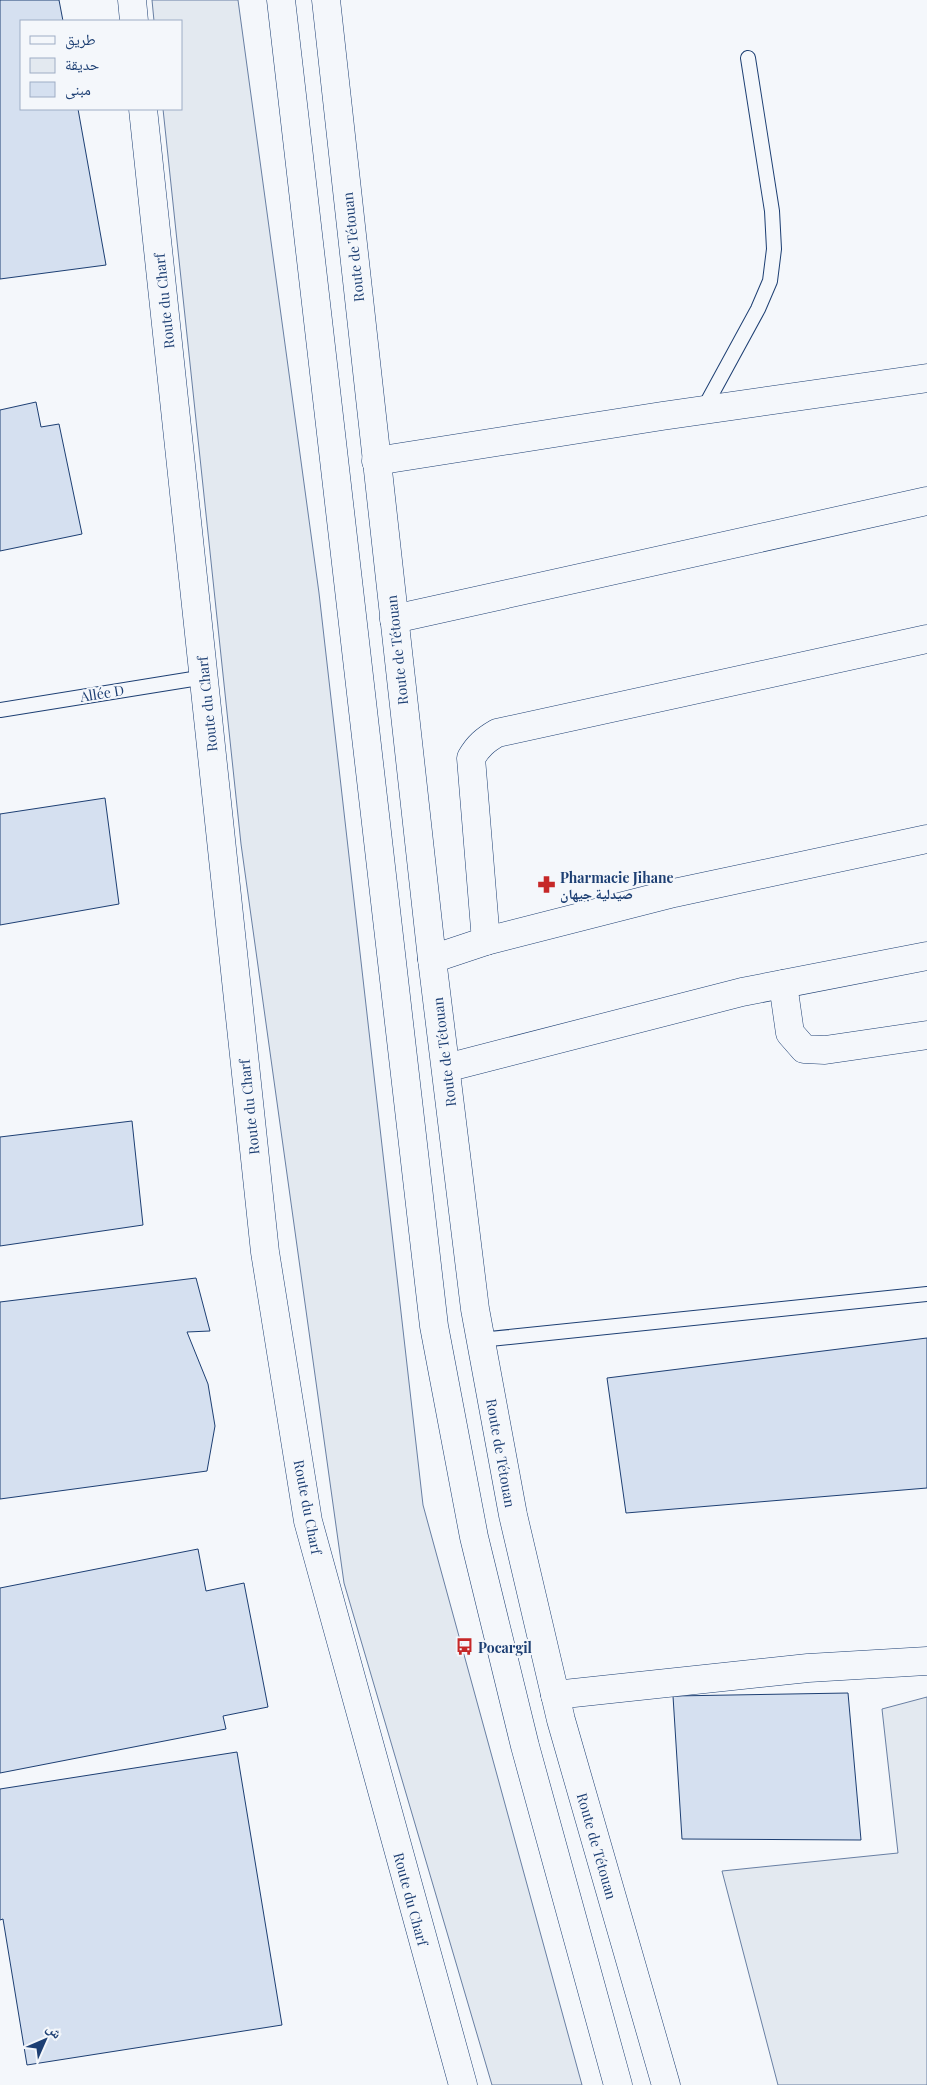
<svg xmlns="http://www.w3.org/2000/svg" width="927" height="2085" font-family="'Playfair Display','Noto Naskh Arabic',serif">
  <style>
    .green { fill: #e3e9f0; stroke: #687fa3 }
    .building { fill: #d5e0f0; stroke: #1d3f73 }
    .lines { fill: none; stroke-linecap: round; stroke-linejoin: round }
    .service-casing { stroke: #1d3f73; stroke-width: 16 }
    .minor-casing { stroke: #1d3f73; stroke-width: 29 }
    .tertiary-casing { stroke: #1d3f73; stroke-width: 29 }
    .trunk-casing { stroke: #1d3f73; stroke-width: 29 }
    .service { stroke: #f4f7fb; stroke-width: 14 }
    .minor { stroke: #f4f7fb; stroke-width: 28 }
    .tertiary { stroke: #f4f7fb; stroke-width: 28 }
    .trunk { stroke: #f4f7fb; stroke-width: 28 }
    .labels { text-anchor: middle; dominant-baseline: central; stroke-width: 4; stroke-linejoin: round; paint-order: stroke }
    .street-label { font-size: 14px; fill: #1d3f73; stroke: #f4f7fb }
    .poi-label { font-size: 14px; font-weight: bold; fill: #1d3f73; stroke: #f4f7fb; text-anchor: start }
  </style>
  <rect width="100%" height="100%" fill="#f4f7fb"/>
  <g class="green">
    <polygon points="152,0 238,0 319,593 423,1505 582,2085 492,2085 344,1583 241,844 163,109 181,109 181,21 154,21"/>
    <polygon points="927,1697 927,2085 778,2085 722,1871 898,1853 882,1709"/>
  </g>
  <g class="building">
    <polygon points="0,0 59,0 63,21 21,21 21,109 78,109 106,265 0,279"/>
    <polygon points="36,402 41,427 59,424 82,534 0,551 0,410"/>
    <polygon points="105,798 119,904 0,925 0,814"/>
    <polygon points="132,1121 143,1225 0,1246 0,1137"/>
    <polygon points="196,1278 210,1331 187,1332 208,1384 215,1426 207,1471 0,1499 0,1302"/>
    <polygon points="927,1338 927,1488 626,1513 607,1378"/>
    <polygon points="198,1549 206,1591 244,1583 268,1707 223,1716 226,1729 0,1773 0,1588"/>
    <polygon points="848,1693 861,1840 682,1839 673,1696"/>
    <polygon points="237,1752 282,2025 27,2065 3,1919 0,1920 0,1789"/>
  </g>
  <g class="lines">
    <defs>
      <g id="service">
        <polyline points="703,410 758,309 770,281 774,249 772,211 748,58"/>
        <polyline points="0,710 205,677"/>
        <polyline points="480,1340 927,1294"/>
      </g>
      <g id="minor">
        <polyline points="376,461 662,416 927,378"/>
        <polyline points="394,619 927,501"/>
        <polyline points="486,941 674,893 927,839"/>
        <path d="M432,959l54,-18 -15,-183c7,-12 14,-18 26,-25l430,-94"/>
        <polyline points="783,984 790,1033 804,1049 825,1050 927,1035"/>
        <polyline points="446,1068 742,992 927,956"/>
        <polyline points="555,1695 808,1668 927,1661"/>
      </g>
      <g id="tertiary">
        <polyline points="132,0 134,21"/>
        <polyline points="143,109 265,1252 308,1521 463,2085"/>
      </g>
      <g id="trunk">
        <polyline points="281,0 434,1326 474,1537 525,1746 618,2085"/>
        <polyline points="326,0 432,959 475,1309 513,1515 561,1720 666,2085"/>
      </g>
    </defs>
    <use href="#service" class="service-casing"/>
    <use href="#minor" class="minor-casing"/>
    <use href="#tertiary" class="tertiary-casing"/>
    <use href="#trunk" class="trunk-casing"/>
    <use href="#service" class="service"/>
    <use href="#minor" class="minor"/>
    <use href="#tertiary" class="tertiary"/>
    <use href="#trunk" class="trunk"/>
  </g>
  <defs>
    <symbol id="pharmacy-bare" viewBox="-9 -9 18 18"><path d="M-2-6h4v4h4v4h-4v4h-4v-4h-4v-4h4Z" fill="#c62828" stroke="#f4f7fb" stroke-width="2.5" paint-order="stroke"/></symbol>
    <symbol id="bus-bare" viewBox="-9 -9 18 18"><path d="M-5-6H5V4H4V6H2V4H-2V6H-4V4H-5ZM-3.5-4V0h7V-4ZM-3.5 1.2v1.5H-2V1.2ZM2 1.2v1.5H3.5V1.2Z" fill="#c62828" stroke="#f4f7fb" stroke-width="2.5" paint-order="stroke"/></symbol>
  </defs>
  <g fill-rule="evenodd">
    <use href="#pharmacy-bare" x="534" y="872" width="25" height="25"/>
    <use href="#bus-bare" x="452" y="1634" width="25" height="25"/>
  </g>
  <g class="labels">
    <g class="street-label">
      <text transform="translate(353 247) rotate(-96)">Route de Tétouan</text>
      <text transform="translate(164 301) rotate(-96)">Route du Charf</text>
      <text transform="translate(397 650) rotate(-96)">Route de Tétouan</text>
      <text transform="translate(102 693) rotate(-9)">Allée D</text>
      <text transform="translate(207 704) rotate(-96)">Route du Charf</text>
      <text transform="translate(444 1052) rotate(-97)">Route de Tétouan</text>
      <text transform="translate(249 1107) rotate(-96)">Route du Charf</text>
      <text transform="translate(501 1453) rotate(80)">Route de Tétouan</text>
      <text transform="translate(308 1507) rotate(79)">Route du Charf</text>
      <text transform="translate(597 1846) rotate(74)">Route de Tétouan</text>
      <text transform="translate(411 1899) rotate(75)">Route du Charf</text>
    </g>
    <g class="poi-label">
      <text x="560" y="877">Pharmacie Jihane<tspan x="560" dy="16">صيدلية جيهان</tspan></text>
      <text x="478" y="1647">Pocargil</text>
    </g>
  </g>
  <rect x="20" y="20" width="162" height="90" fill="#f4f7fb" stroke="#9eadc5"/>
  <rect x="30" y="36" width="25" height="8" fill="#f4f7fb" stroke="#9eadc5"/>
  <text x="65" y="45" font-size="15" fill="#1d3f73">طريق</text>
  <rect x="30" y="58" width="25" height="15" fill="#e3e9f0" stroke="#9eadc5"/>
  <text x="65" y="70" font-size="15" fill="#1d3f73">حديقة</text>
  <rect x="30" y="82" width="25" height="15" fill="#d5e0f0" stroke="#9eadc5"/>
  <text x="65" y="95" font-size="15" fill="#1d3f73">مبنى</text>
  <g transform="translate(45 2040) rotate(45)" stroke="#f4f7fb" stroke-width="4" paint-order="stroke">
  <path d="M0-4L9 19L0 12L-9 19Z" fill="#1d3f73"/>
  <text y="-8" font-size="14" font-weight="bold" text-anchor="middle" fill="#1d3f73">ش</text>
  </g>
</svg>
